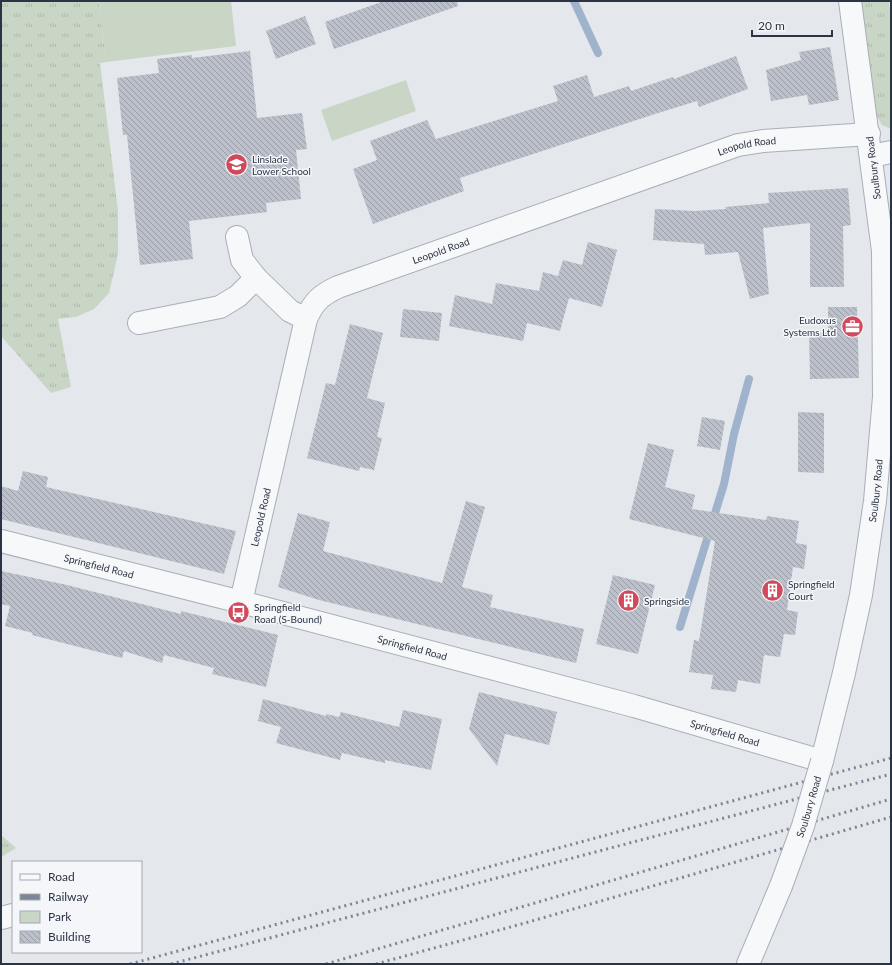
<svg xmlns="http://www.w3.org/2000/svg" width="892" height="965" font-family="Lato,sans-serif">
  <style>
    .grass { fill: url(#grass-tufts) }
    .park { fill: #c9d6c5 }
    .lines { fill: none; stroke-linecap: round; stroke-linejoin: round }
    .stream { stroke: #9fb4cc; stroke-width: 8 }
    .building { fill: url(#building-back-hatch) }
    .minor-casing { stroke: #a9aeb7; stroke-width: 24 }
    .minor { stroke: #f7f8fa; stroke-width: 22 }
    .rail { stroke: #7d8696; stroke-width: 3; stroke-dasharray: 2 4; stroke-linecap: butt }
    .minor-bridge-casing { stroke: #a9aeb7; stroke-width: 24; stroke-linecap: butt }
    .minor-bridge { stroke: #f7f8fa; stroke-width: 22 }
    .labels { text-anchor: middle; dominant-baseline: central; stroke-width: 3; stroke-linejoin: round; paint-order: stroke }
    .street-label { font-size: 10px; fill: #2b3445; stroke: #f4f6f9 }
    .poi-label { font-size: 10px; fill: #2b3445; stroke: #f4f6f9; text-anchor: start }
  </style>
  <defs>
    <pattern id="grass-tufts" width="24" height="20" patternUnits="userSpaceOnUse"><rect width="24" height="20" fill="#c9d6c5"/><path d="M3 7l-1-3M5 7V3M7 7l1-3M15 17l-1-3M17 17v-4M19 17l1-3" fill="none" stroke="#adb8ab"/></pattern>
    <pattern id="building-back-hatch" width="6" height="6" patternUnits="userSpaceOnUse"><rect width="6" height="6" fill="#bbc0ca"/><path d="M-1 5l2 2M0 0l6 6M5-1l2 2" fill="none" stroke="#989da6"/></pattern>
  </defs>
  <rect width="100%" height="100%" fill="#e4e7ec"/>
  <g class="grass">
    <polygon points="1,1 99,1 106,62 100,63 118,211 118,254 109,293 94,309 76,317 58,319 71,387 51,393 1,336"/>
    <polygon points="860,1 889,1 891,22 891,129 882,125 876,115"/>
    <polygon points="1,835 16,848 1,857"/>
  </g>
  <g class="park">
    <polygon points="99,1 231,1 236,46 106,62"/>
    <polygon points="406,80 416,111 332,141 321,110"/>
  </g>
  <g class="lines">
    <g class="stream">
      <polyline points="574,1 598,53"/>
      <polyline points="680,627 724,484 734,434 749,379"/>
    </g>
  </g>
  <g class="building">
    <polygon points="384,1 457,1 458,6 334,49 325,22"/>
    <polygon points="305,16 316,44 276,59 266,31"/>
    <polygon points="830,47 839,100 809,105 807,95 771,101 766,70 801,60 799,52"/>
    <polygon points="250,51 257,118 302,113 307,149 296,150 301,199 266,203 267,212 189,221 193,259 140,265 127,135 123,135 117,78 159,73 157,59 192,55 192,58"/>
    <polygon points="736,56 748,89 699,107 697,101 655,114 460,178 464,191 373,224 353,169 377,160 370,141 427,120 436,139 558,101 553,86 587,75 594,97 629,86 631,91 673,77 674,79"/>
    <polygon points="848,188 851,225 843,226 844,287 810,287 810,223 763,228 769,294 750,299 738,252 705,255 704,244 653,240 655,209 695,211 726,209 725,207 769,203 768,193"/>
    <polygon points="588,242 617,250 602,307 569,298 560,331 527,323 523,341 449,326 455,295 492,304 496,283 539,291 543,272 558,276 563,260 582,265"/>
    <polygon points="828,307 857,307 859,378 810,379 809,333 828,332"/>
    <polygon points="403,309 442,313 439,341 400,337"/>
    <polygon points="350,324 383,333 367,398 385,403 377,437 382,438 374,470 360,467 359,471 307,458 326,383 335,385"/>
    <polygon points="798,412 824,413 824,473 798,472"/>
    <polygon points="702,417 725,421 720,450 697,446"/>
    <polygon points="648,443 674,450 665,487 695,495 692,509 766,520 767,516 799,521 796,543 807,545 804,569 793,567 787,610 798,612 795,635 784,634 780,657 764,655 760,684 738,680 736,692 711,689 713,675 689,672 694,640 699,641 715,541 629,519"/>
    <polygon points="23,471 48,477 46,487 236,531 224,574 1,519 1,486 18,491"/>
    <polygon points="466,501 485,507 462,587 493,595 490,607 584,629 576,663 319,600 278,587 298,513 330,522 323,551 442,583"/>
    <polygon points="1,571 67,585 181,614 181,611 278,635 266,687 212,674 214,668 164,655 162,663 124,651 122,658 32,635 33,633 5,626 10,606 1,604"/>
    <polygon points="613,575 655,585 638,654 596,644"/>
    <polygon points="479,692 557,712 549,745 505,734 497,766 469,729"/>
    <polygon points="263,699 326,716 326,714 339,717 341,712 399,727 403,710 442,719 431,770 385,760 385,763 342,753 340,760 276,743 281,727 258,721"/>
  </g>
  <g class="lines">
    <defs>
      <g id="minor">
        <polyline points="872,156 891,152"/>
        <polyline points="237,237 242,260 256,278 290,311 306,319"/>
        <polyline points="139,323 220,307 238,296 256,278"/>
        <path id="s1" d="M1,541l240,61 393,104 188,55 22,-88 17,-78 14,-94 9,-104 -1,-146 -33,-250"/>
        <path id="s2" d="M241,602l65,-283c8,-18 15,-24 32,-32l400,-142 25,-4 106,-7"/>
        <polyline points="1,918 13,915"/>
        <polyline points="748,964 781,886"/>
      </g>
    </defs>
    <use href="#minor" class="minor-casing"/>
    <use href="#minor" class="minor"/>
    <g class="rail">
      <polyline points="130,964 891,758"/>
      <polyline points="171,964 891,774"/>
      <polyline points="326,964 891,799"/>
      <polyline points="376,964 525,923 891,817"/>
    </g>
    <defs>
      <g id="minor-bridge">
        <path id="s3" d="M781,886l22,-60 19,-65"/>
      </g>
    </defs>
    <use href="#minor-bridge" class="minor-bridge-casing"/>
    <use href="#minor-bridge" class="minor-bridge"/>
  </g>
  <defs>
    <symbol id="school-disc" viewBox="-11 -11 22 22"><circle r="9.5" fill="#d1495b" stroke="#f4f6f9"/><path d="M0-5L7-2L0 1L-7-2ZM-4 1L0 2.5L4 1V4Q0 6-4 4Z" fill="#fff"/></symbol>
    <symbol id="office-disc" viewBox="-11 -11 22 22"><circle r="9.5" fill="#d1495b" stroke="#f4f6f9"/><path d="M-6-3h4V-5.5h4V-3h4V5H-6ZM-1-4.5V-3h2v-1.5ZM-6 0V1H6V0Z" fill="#fff"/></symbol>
    <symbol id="building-disc" viewBox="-11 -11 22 22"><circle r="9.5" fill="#d1495b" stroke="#f4f6f9"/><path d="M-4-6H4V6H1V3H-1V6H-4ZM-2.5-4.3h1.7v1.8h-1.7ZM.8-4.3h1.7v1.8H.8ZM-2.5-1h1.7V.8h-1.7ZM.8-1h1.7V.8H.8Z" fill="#fff"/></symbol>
    <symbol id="bus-disc" viewBox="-11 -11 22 22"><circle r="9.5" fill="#d1495b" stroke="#f4f6f9"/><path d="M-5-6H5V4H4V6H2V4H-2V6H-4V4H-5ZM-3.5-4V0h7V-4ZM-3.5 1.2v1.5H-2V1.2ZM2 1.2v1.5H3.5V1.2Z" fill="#fff"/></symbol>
  </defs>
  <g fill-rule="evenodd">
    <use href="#school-disc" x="224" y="152" width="25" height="25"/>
    <use href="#office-disc" x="840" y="314" width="25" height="25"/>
    <use href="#building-disc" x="760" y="578" width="25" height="25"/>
    <use href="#building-disc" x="616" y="588" width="25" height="25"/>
    <use href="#bus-disc" x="226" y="600" width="25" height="25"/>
  </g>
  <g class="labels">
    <g class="street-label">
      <text stroke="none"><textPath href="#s2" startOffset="770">Leopold Road</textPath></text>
      <text transform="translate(873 168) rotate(-97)">Soulbury Road</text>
      <text stroke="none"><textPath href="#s2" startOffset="446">Leopold Road</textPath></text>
      <text stroke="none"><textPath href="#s1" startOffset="1126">Soulbury Road</textPath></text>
      <text stroke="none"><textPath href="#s2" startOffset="87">Leopold Road</textPath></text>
      <text stroke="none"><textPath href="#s1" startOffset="101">Springfield Road</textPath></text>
      <text stroke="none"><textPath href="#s1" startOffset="425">Springfield Road</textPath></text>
      <text stroke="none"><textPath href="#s1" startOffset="749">Springfield Road</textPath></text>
      <text stroke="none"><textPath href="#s3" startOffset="84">Soulbury Road</textPath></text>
    </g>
    <g class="poi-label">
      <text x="252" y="159">Linslade<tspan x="252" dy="12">Lower School</tspan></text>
      <text x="836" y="320" text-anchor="end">Eudoxus<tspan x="836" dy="12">Systems Ltd</tspan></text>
      <text x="788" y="584">Springfield<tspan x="788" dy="12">Court</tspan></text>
      <text x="644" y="601">Springside</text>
      <text x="254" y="607">Springfield<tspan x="254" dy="12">Road (S-Bound)</tspan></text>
    </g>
  </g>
  <rect width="892" height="965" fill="none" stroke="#2b3445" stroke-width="4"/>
  <rect x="12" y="861" width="130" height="92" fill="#f4f6f9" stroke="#a4a8b1"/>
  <rect x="20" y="874" width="20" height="6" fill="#f7f8fa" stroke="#a4a8b1"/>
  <text x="48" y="881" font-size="12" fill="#2b3445">Road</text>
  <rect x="20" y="894" width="20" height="6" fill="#7d8696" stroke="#a4a8b1"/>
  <text x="48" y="901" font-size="12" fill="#2b3445">Railway</text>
  <rect x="20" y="911" width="20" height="12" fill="#c9d6c5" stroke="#a4a8b1"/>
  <text x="48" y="921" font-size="12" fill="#2b3445">Park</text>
  <rect x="20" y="931" width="20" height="12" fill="url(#building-back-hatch)" stroke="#a4a8b1"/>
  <text x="48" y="941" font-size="12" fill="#2b3445">Building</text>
  <path d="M752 30v6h80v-6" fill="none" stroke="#2b3445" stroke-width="2"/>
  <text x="758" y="30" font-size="12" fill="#2b3445" stroke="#f4f6f9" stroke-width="3" paint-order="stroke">20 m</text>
</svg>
